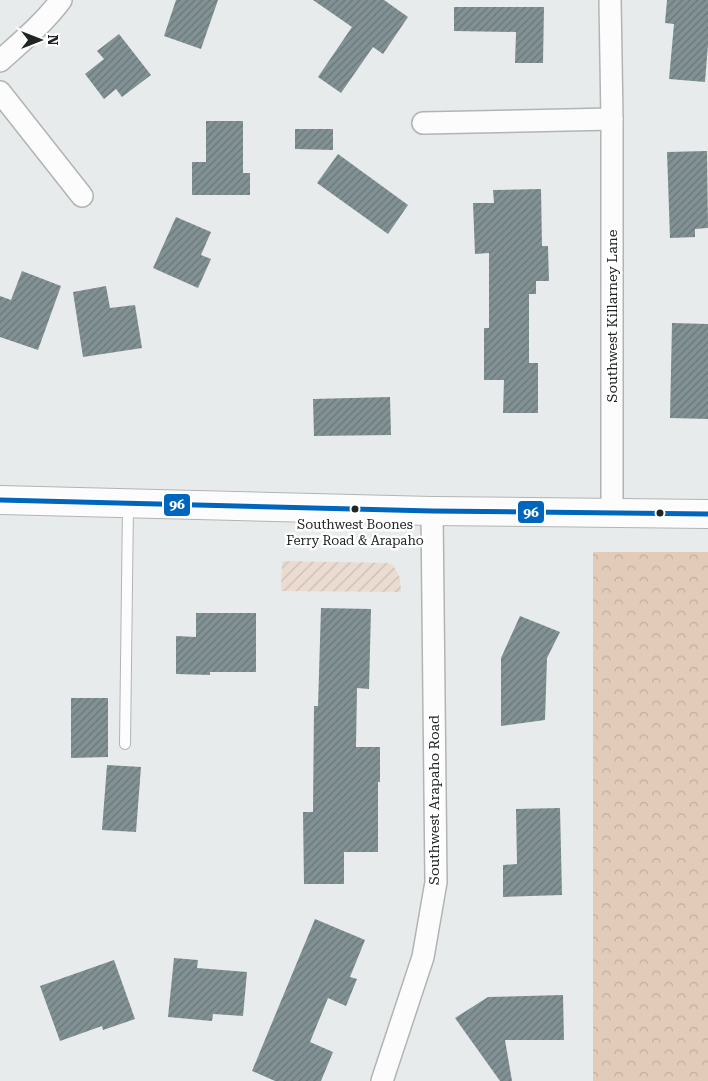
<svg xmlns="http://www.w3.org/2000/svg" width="708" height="1081" font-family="'Roboto Serif',serif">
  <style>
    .forest { fill: url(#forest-crowns) }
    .garden { fill: url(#garden-furrows) }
    .building { fill: url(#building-hatch) }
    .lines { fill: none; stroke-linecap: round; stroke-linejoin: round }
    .service-casing { stroke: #b2b4b4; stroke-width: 12 }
    .minor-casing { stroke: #b2b4b4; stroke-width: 24 }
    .secondary-casing { stroke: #b2b4b4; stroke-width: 30 }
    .service { stroke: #fcfcfc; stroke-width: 10 }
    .minor { stroke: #fcfcfc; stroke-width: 21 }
    .secondary { stroke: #fcfcfc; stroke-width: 28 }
    .bus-1-casing { stroke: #fff; stroke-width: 9 }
    .bus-1 { stroke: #0065bd; stroke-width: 5 }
    .bus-dot { fill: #212424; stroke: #fff; stroke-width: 2 }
    .labels { text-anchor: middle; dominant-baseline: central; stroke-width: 5; stroke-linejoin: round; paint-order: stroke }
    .bus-label { font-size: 13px; fill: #212424; stroke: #fff }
    .street-label { font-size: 14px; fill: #212424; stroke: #fff }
    .line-badge { stroke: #fff; stroke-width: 2 }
    .badge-label { font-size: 14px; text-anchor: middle; font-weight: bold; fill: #fff }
  </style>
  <defs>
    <pattern id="forest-crowns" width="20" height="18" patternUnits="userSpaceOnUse" patternTransform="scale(1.25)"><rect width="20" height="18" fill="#e3cbb9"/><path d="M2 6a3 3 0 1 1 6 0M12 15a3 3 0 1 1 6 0" fill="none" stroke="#c2ae9f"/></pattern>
    <pattern id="garden-furrows" width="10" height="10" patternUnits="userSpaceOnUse" patternTransform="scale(1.25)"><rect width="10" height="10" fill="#ebdcd2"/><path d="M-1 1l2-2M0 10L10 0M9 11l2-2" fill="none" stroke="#c9bdb4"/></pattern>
    <pattern id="building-hatch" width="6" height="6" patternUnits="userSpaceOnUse" patternTransform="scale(1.25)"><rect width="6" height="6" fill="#829194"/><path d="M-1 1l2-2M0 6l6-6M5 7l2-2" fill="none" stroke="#6a7679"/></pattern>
  </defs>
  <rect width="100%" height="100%" fill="#e8ebec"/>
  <rect class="forest" x="593" y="552" width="115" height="529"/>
  <polygon class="garden" points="282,561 387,563 393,565 400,578 401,592 281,591"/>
  <g class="building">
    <polygon points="176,0 218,0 201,49 164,36"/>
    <polygon points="313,0 384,0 408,17 383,54 373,47 341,93 318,77 352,27"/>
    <polygon points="667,0 708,0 708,45 705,82 669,79 674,24 665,23"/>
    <polygon points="454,7 544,7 543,63 515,63 516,32 454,31"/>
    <polygon points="119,34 151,75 122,97 116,89 104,99 85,74 104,59 97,51"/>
    <polygon points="206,121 243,121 243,173 250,173 250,195 192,195 192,162 206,162"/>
    <polygon points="295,129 333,129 333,150 295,149"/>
    <polygon points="707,151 708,228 695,229 695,237 670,238 667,152"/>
    <polygon points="338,154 408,205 388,234 317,183"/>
    <polygon points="541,189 542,246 548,246 549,281 536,281 536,294 529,294 529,363 538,363 538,413 503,413 504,380 484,380 484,328 489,328 489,253 475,254 473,203 494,203 493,190"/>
    <polygon points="176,217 211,232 201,255 211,259 198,288 153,268"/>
    <polygon points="22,271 61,286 38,350 0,337 0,296 11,300"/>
    <polygon points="106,286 110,308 135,305 142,348 83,357 73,292"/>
    <polygon points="672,323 708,324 708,419 670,418"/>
    <polygon points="390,397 391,435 314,436 313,399"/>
    <polygon points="321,608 371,609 369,689 357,688 356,747 380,747 380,782 378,782 378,852 344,852 344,884 304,884 303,812 313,812 314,706 318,706"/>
    <polygon points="196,613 256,613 256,672 210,672 210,675 176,674 176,636 196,637"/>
    <polygon points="520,616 560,632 547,658 545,720 501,726 501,658"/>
    <polygon points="71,698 108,698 108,757 71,758"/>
    <polygon points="107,765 141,767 136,832 102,830"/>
    <polygon points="560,808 562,895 503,897 503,865 517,864 516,809"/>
    <polygon points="315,919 365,940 350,977 357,979 346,1006 328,998 310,1042 333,1052 321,1081 275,1081 252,1071"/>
    <polygon points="174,958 198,960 197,968 247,972 243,1016 213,1014 212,1021 168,1017"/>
    <polygon points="114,960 135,1019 103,1030 102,1026 60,1041 40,986"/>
    <polygon points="563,995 564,1040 505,1040 512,1081 500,1081 455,1018 488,997"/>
  </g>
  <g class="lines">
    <defs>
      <polyline id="service" points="125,744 128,505"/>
      <g id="minor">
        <polyline points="610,0 612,119 612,513"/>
        <path d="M0,61c21,-19 44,-38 61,-61"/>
        <polyline points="0,92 82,196"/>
        <polyline points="423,123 612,119"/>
        <polyline points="382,1081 423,957 436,882 432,511"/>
      </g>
      <polyline id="secondary" points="0,500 432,511 708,514"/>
    </defs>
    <use href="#service" class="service-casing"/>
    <use href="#minor" class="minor-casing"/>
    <use href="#secondary" class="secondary-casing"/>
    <use href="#service" class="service"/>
    <use href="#minor" class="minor"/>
    <use href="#secondary" class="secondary"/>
    <defs>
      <polyline id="bus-1" points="0,500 432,511 708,514"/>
    </defs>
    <use href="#bus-1" class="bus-1-casing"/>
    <use href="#bus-1" class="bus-1"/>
  </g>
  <g class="bus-dot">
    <circle cx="355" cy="509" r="4.5"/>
    <circle cx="660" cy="513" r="4.5"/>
  </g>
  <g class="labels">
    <g class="bus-label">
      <text x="355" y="524">Southwest Boones<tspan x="355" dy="16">Ferry Road &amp; Arapaho</tspan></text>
    </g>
    <g class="street-label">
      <text transform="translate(612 316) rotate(-90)">Southwest Killarney Lane</text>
      <text transform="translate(434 800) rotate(-90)">Southwest Arapaho Road</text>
    </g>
  </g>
  <g class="line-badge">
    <rect x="163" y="493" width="28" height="24" rx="5" fill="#0065bd"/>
    <rect x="517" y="500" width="28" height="24" rx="5" fill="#0065bd"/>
  </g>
  <g class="badge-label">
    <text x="177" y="509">96</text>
    <text x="531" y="517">96</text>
  </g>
  <g transform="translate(40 40) rotate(90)" stroke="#ffffff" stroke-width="4" paint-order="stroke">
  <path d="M0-4L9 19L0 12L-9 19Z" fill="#212424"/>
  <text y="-8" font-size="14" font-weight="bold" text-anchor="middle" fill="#212424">N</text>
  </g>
</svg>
